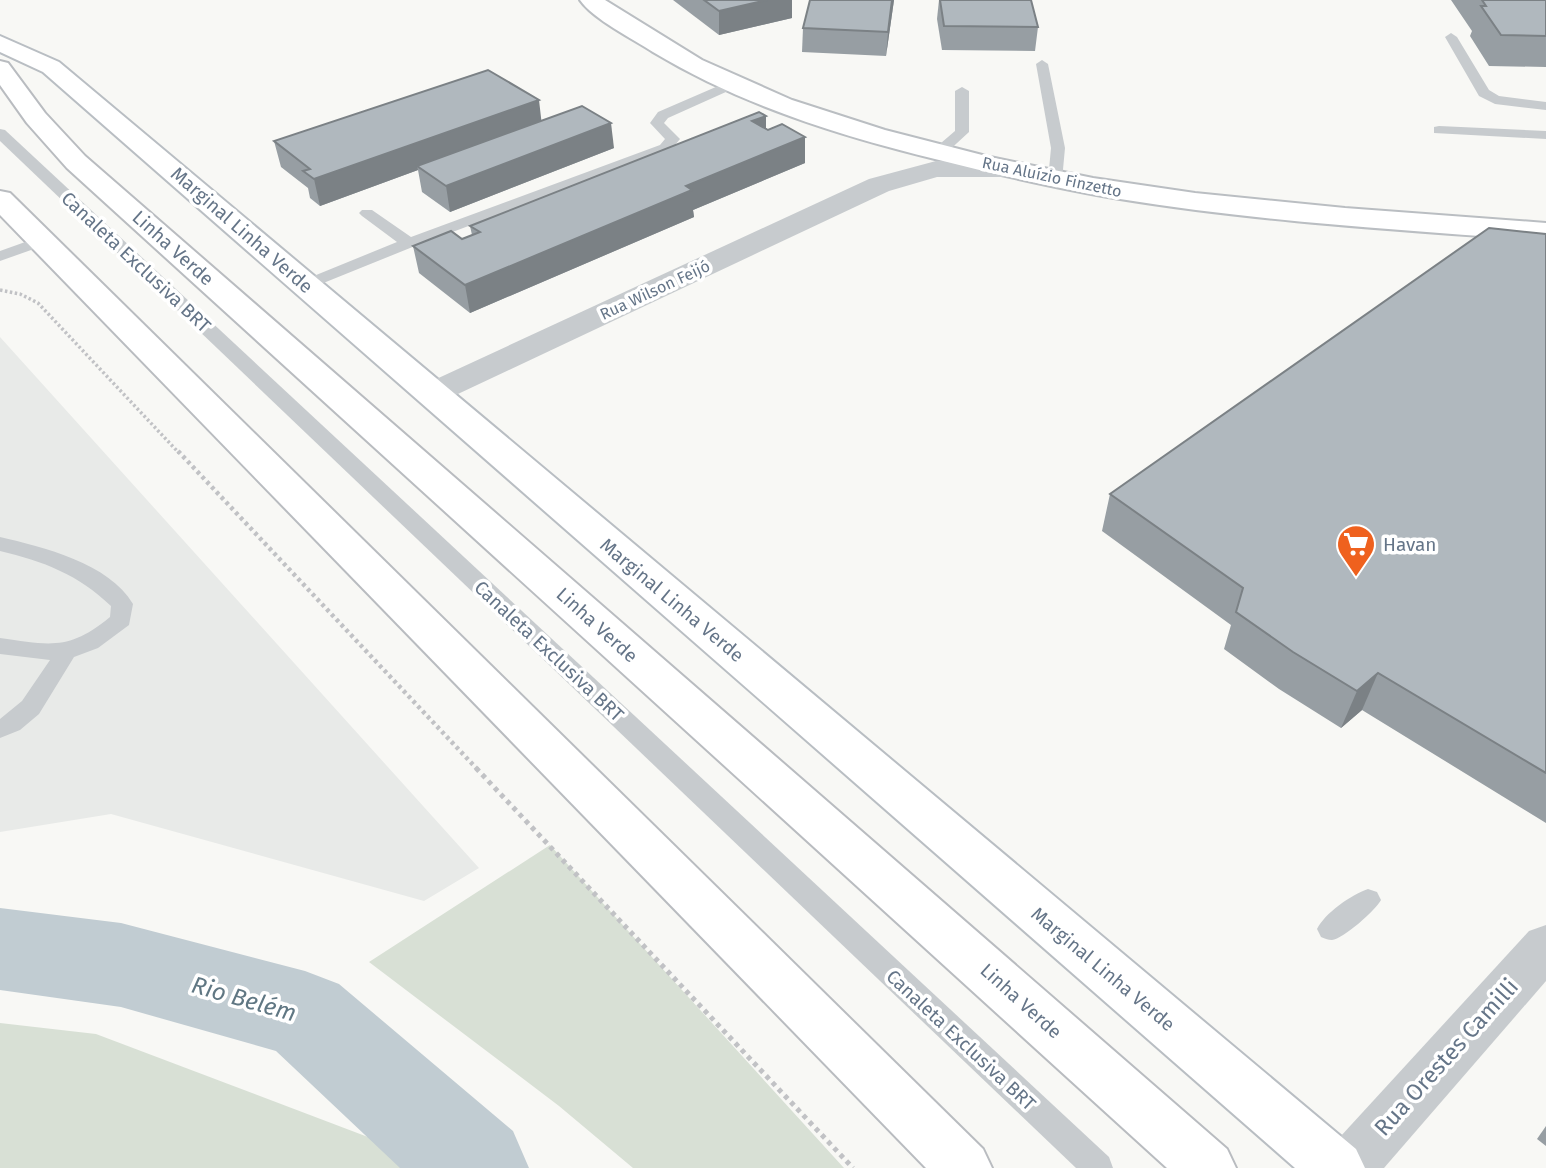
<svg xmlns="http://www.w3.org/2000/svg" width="1546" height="1168" font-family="'Fira Sans',sans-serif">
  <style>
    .built { fill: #e8eae8 }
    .green { fill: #d8e0d5 }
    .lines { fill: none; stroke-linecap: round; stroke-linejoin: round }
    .river { fill: #c1ccd2; fill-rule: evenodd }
    .secondary-casing { stroke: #b9bec3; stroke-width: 4 }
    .primary-casing { stroke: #babec2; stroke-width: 4 }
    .highway-casing { stroke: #b9bcc0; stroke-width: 4 }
    .path-far2 { stroke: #c1c2c5; stroke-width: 3.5; stroke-dasharray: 2.5 2.5; stroke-linecap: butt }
    .path-far1 { stroke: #c1c2c5; stroke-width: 4.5; stroke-dasharray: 3.5 3.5; stroke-linecap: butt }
    .path { stroke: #c1c2c5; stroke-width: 5; stroke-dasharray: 4.5 4.5; stroke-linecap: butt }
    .lane { fill: #c7cbce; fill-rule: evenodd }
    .street { fill: #c7cbce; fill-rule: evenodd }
    .secondary { fill: #fff; fill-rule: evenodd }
    .primary { fill: #fff; fill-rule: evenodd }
    .highway { fill: #fff; fill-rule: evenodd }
    .wall { fill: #979ea3 }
    .shaded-wall { fill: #7b8185 }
    .building { fill: #b0b8be; stroke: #7b8185; stroke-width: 2 }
    .labels { text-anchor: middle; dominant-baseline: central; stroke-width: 7; stroke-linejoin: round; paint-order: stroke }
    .far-street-label { font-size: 16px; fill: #657588; stroke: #fff }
    .street-label { font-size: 19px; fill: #657588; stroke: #fff }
    .poi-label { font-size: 19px; fill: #657588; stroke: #fff; text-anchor: start }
    .near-street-label { font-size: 23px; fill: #657588; stroke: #fff }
    .near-water-label { font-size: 24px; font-style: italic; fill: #607783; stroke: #fff }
  </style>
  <rect width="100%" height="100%" fill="#f8f8f5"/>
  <polygon class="built" points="0,337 479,868 424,901 111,814 0,832"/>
  <g class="green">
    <polygon points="550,845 844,1168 633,1168 559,1106 369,962"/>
    <polygon points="0,1023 96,1034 389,1145 415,1168 0,1168"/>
  </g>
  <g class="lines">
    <polygon class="river" points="0,908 121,923 305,971 339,984 513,1131 529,1168 400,1168 276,1051 121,1007 0,990"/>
    <defs>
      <polygon id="secondary" points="0,36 59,62 1356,1149 1365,1168 1295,1168 43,72 0,52"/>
      <path id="primary" d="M580,0h25l97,60 90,40 93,30 105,27 103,21 102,15 150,15 201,15v18c-142,-11 -285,-19 -426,-42 -61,-10 -121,-24 -181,-39 -99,-24 -198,-55 -286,-108 -20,-13 -60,-33 -73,-52z"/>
      <g id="highway">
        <polygon points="0,61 8,63 45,113 85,156 1227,1149 1236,1168 1167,1168 67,168 27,123 0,85"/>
        <polygon points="0,191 10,193 983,1149 992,1168 926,1168 0,215"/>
      </g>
    </defs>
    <use href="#secondary" class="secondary-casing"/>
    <use href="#primary" class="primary-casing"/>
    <use href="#highway" class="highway-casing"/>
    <polyline class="path-far2" points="0,290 20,294 38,303 179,453"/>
    <polyline class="path-far1" points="178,451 478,770"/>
    <polyline class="path" points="476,768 853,1168"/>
    <g class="lane">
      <polygon points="1451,33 1457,37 1489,90 1499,96 1546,102 1546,110 1495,104 1479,96 1445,37"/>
      <polygon points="1042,60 1048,64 1065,148 1062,180 1055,184 1048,180 1051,148 1036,64"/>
      <polygon points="732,80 739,84 737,87 668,118 664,123 680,139 670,151 415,246 311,288 305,290 297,285 299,282 397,242 362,216 359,213 362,210 372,210 411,237 660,145 665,139 650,123 658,112"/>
      <polygon points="962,87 969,91 969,132 944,155 934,155 934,149 955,131 955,91"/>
      <polygon points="1439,126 1546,131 1546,139 1434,133 1434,127"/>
      <polygon points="0,129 5,130 1109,1157 1113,1168 1076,1168 0,141"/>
      <polygon points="42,236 50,241 48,244 0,261 0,251"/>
      <path d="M0,537c43,10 109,26 133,67l-4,21 -31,23 -24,9 -35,57 -19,16 -20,8v-19l22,-18 28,-41 -50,-6v-16c50,7 69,13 110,-21l1,-11c-32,-31 -68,-45 -111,-55z"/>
      <path d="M1368,889l9,3 4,8c-5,10 -38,39 -49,40 -4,0 -8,-2 -11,-3l-4,-8c8,-16 34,-34 51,-40z"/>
    </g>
    <g class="street">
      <polygon points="936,161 1006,161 1015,163 1019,169 1015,175 1006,177 937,177 889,191 443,401 431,404 419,401 414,394 419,387 869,179"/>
      <polygon points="1546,925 1546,981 1384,1168 1320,1168 1329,1149 1529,931"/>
    </g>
    <use href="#secondary" class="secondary"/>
    <use href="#primary" class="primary"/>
    <use href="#highway" class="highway"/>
  </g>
  <g class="wall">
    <polygon points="673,0 792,0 792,18 719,35"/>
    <polygon points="810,0 894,0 886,56 802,52 803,28"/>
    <polygon points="939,0 1031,0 1038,27 1035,51 942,50 937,19"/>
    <polygon points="1451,0 1546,0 1546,67 1489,66 1470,36 1472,31"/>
    <polygon points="541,121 614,148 450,212 422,192 418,170 320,206 310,198 308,188 281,167 274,141"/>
    <polygon points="766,128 805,163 693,210 694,217 470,313 419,273 413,246 462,239 472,235 470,226"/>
    <polygon points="1546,234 1546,823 1362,710 1341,728 1279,689 1224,649 1231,625 1102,531 1110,494"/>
    <polygon points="1546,1126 1546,1146 1537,1139"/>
  </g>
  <g class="shaded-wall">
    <polygon points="767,0 792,0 792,18 719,35 719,11"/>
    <polygon points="892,0 894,0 886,56 888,32"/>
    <polygon points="539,100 542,126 417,166 418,170 320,206 314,179"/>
    <polygon points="766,116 766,141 752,121"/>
    <polygon points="611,123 614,148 450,212 446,186"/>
    <polygon points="805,137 805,163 693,210 694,217 470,313 465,285 686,186"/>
    <polygon points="1378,673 1362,710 1341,728 1357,691"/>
  </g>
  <g class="building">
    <polygon points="704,0 767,0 719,11"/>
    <polygon points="810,0 892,0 888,32 803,28"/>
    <polygon points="940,0 1031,0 1038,27 944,26"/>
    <polygon points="1482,0 1546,0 1546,36 1501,35 1481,6 1486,6"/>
    <polygon points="488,70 539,100 314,179 303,171 310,169 274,141"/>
    <polygon points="582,106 611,123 446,186 417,166"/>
    <polygon points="759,112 766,116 752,121 768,130 782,124 805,137 686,186 692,190 465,285 413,246 451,231 462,239 480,232 470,226"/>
    <polygon points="1489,228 1546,234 1546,773 1378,673 1357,691 1293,652 1236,612 1243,588 1110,494"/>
  </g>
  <defs>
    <symbol id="supermarket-pin" viewBox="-11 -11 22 30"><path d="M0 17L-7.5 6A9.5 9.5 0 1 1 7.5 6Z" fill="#ef611e" stroke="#fff"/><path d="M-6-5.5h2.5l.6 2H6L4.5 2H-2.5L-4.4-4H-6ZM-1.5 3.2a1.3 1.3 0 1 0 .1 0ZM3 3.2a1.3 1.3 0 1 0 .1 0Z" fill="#fff"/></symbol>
  </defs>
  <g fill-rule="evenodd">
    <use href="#supermarket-pin" x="1334" y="522" width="44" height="60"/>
  </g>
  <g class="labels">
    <g class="far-street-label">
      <text transform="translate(1052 177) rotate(12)">Rua Aluízio Finzetto</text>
      <text transform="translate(655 290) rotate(-25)">Rua Wilson Feijó</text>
    </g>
    <g class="street-label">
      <text transform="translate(242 230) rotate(41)">Marginal Linha Verde</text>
      <text transform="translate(173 248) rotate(42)">Linha Verde</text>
      <text transform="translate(136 262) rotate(43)">Canaleta Exclusiva BRT</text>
      <text transform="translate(672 600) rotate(40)">Marginal Linha Verde</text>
      <text transform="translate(597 625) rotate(42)">Linha Verde</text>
      <text transform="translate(549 651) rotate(43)">Canaleta Exclusiva BRT</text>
      <text transform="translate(1103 969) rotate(40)">Marginal Linha Verde</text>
      <text transform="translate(1021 1001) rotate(42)">Linha Verde</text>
      <text transform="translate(961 1040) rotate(43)">Canaleta Exclusiva BRT</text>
    </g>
    <g class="poi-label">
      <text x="1383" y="544">Havan</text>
    </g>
    <g class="near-street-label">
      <text transform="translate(1446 1057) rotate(-48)">Rua Orestes Camilli</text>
    </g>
    <g class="near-water-label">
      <text transform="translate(244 999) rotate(16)">Rio Belém</text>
    </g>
  </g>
</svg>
